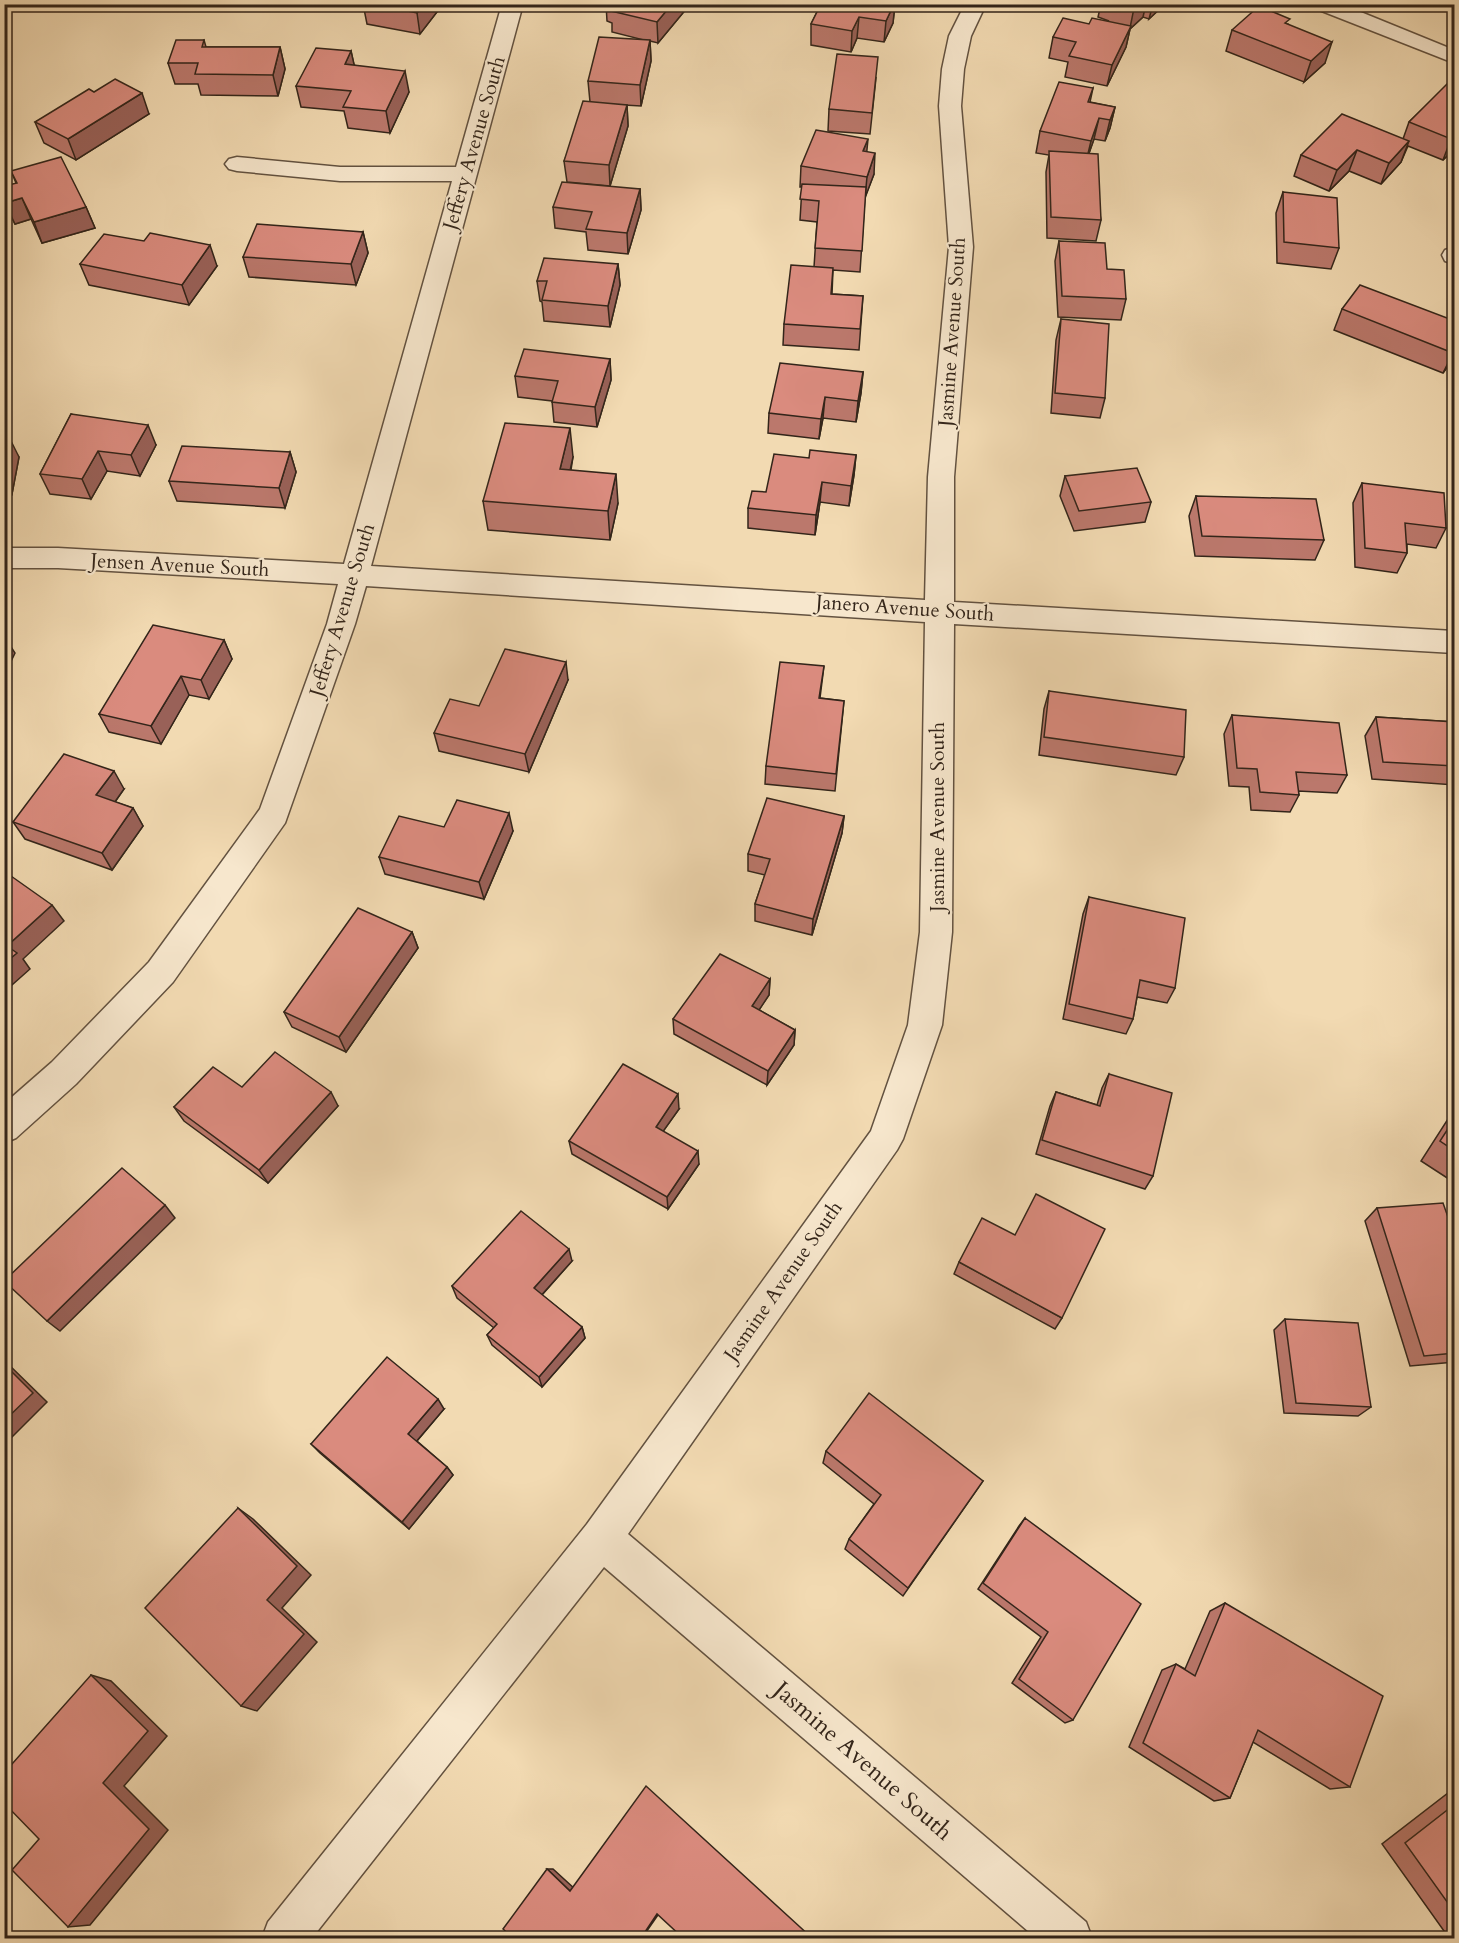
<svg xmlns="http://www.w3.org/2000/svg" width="1459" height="1943" font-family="Cardo,serif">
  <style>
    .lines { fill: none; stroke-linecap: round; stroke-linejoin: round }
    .street-casing { stroke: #635240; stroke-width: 3 }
    .street { fill: #f7e7cd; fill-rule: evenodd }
    .wall { fill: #bb786c; stroke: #33251a; stroke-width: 1.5 }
    .shaded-wall { fill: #996158; stroke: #33251a; stroke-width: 1.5 }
    .building { fill: #da8b7e; stroke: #33251a; stroke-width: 1.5 }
    .labels { text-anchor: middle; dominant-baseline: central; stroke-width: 4.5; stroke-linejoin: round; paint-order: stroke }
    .street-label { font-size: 20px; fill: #33251a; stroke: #f7e7cd }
    .near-street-label { font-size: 24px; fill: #33251a; stroke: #f7e7cd }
  </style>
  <rect width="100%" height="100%" fill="#f2dab2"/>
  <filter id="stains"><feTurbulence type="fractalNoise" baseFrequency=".00333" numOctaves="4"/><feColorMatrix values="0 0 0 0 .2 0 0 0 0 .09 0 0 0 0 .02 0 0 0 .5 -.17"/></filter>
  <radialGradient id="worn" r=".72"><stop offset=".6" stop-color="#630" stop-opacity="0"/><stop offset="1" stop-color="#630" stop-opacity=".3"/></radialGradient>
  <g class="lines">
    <defs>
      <g id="street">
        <polygon points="502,4 523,4 371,566 925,600 928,477 949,247 939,106 942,69 949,36 965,4 986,4 971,36 964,69 961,106 973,247 954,477 954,602 1454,631 1454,653 954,624 952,932 942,1025 903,1139 897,1150 628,1534 1086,1922 1092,1938 1036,1938 604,1567 312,1938 262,1938 268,1922 587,1524 871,1131 908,1025 920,932 925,622 366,586 355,624 285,823 173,982 76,1084 16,1138 4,1143 4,1104 52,1062 149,962 260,809 327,624 338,584 58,568 4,568 4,548 58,548 344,564 452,181 340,181 237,171 229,169 225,164 229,159 237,157 340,167 456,167"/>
        <polygon points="1311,4 1341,4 1454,50 1454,63 1314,8"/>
        <polygon points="1454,247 1454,264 1445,261 1442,255 1445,250"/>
      </g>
    </defs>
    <use href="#street" class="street-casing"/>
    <use href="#street" class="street"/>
  </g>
  <g class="wall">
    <polygon points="363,4 440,4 440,8 420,34 367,24"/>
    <polygon points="606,4 687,4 687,8 658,43 650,41 651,61 641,106 624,105 627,105 628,126 610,186 567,182 564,161 590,102 588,81 644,40 612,32 612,23 607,21"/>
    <polygon points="821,4 895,4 893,23 884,42 857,38 851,52 811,45 811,24"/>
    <polygon points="1101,4 1165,4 1149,19 1143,17 1130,29 1126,47 1107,86 1065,77 1068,62 1049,58 1053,37 1089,24 1109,21 1098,17"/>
    <polygon points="1288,24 1325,63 1304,82 1226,51 1232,30"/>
    <polygon points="204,40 206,47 280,47 285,69 278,96 201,95 198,84 175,84 168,63"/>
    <polygon points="351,51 354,65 409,92 390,133 348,128 344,111 301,107 296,86"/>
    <polygon points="876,78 870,134 828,131 829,109"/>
    <polygon points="1455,78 1455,148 1443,160 1408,146 1401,162 1381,184 1349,171 1329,191 1294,176 1301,155 1403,139 1409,122"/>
    <polygon points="1093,88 1090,102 1115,107 1110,128 1105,141 1094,139 1089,153 1101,220 1096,241 1047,238 1046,172 1049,155 1036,153 1040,131"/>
    <polygon points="94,92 149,114 76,160 44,143 35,122"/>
    <polygon points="866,152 874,174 865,197 860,272 833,270 832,294 863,296 859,350 783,345 784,324 814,267 817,222 800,220 802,187 800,187 801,166"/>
    <polygon points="11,171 86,207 95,228 42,243 31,219 15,224 4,202 16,183"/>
    <polygon points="640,189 641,210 628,254 588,250 586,232 555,228 553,207"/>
    <polygon points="1283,192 1339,248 1331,269 1277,263 1276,213"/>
    <polygon points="363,232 368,253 356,285 249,277 243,257"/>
    <polygon points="1059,241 1107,269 1126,299 1121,320 1058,317 1055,261"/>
    <polygon points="80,264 217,266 189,305 89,285"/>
    <polygon points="618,264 620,285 610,327 544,321 542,302 540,301 537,281"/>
    <polygon points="1342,309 1455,321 1455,356 1443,373 1334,330"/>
    <polygon points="1061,319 1105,398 1100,418 1051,413 1056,340"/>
    <polygon points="610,359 611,380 597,427 554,422 552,401 518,397 515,376"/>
    <polygon points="863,372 861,393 856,422 823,418 819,439 768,433 769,413"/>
    <polygon points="71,414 156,445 140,476 107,471 91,499 50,494 40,474"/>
    <polygon points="4,437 19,457 12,494 4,495"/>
    <polygon points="290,452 296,472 285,508 177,501 169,481"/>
    <polygon points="856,455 854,475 849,506 820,502 815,535 748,528 748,508 809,458"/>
    <polygon points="573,457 571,470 618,503 610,540 488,530 483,501"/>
    <polygon points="1065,476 1151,502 1145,522 1074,531 1060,496"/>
    <polygon points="1362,483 1446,528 1436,548 1407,544 1407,553 1397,573 1355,567 1353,503"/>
    <polygon points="1196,496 1324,540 1315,560 1195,556 1189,516"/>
    <polygon points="224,640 232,659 209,699 189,695 161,744 109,732 99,714"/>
    <polygon points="824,666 820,698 844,701 835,791 765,784 766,766"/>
    <polygon points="568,680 529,772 439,751 434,733 479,706"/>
    <polygon points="1049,691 1184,757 1176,775 1039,755 1044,709"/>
    <polygon points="1232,715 1347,775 1337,793 1298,791 1299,795 1290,812 1251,810 1249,787 1229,786 1224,734"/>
    <polygon points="1376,717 1455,722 1455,785 1372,779 1365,736"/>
    <polygon points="124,789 115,802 133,808 143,826 112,870 25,839 13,822"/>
    <polygon points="844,816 842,833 812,935 755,921 755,904 765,875 748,871 748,854"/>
    <polygon points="444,827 513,831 484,899 385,874 379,857"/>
    <polygon points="1089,897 1175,988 1167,1003 1137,997 1133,1019 1126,1034 1063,1019 1083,914"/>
    <polygon points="412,932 418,948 346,1052 292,1027 284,1012"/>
    <polygon points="770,979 769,995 759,1010 795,1030 794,1045 767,1085 674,1034 673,1019"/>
    <polygon points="1109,1074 1153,1176 1145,1189 1036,1154 1050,1106 1056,1092 1097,1105 1102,1088"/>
    <polygon points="242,1087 338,1106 268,1183 184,1121 174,1107"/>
    <polygon points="1455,1108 1455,1183 1421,1161"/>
    <polygon points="679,1109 663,1131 699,1164 668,1209 572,1154 569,1141"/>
    <polygon points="1377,1208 1455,1237 1455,1362 1410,1366 1365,1221"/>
    <polygon points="572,1261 542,1295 582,1327 585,1338 542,1387 492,1345 487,1335 494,1328 457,1298 452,1286"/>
    <polygon points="959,1262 1062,1318 1055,1329 954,1274"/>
    <polygon points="1285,1319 1371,1407 1358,1416 1284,1413 1274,1330"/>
    <polygon points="444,1409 417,1441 447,1467 453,1475 409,1529 320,1453 311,1444"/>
    <polygon points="826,1451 983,1481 903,1596 845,1549 849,1539 874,1504 823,1463"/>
    <polygon points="1025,1518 1073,1720 1065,1723 1012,1683 1041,1637 978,1589 1019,1526"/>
    <polygon points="1225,1603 1350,1787 1330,1789 1253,1742 1230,1798 1214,1801 1129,1747 1162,1670 1176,1664 1185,1669 1210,1611"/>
    <polygon points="1455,1792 1455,1938 1449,1938 1382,1844 1448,1793"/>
  </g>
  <g class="shaded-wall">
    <polygon points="423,4 440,4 440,8 420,34 417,13"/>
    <polygon points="672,4 687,4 687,8 658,43 657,22"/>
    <polygon points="894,4 895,4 893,23 884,42 886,21"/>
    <polygon points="1138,4 1146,4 1143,17 1130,29 1126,47 1107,86 1112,65 1130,28 1134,8"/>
    <polygon points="1153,4 1165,4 1149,19"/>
    <polygon points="859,17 857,38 851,52 852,31"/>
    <polygon points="650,40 651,61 641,106 640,85"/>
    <polygon points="1332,42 1325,63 1304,82 1311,61"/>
    <polygon points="280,47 285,69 278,96 273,75"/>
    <polygon points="351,51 356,73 345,64"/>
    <polygon points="405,71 409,92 390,133 386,111"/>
    <polygon points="142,93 149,114 76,160 68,139"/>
    <polygon points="627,105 628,126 610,186 609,165"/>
    <polygon points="1115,107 1110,128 1105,141 1110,120"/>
    <polygon points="1099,118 1094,139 1086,162 1091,141"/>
    <polygon points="1455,136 1455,148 1443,160 1451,139"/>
    <polygon points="868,139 866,160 863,151"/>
    <polygon points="1409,141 1401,162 1381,184 1389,163"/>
    <polygon points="1357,150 1349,171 1329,191 1337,170"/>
    <polygon points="875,153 874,174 865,198 867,177"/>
    <polygon points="640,189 641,210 628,254 627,233"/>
    <polygon points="22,198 31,219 15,224 5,203"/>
    <polygon points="86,207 95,228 42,243 34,222"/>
    <polygon points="363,232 368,253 356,285 351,264"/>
    <polygon points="210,245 217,266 189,305 182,285"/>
    <polygon points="618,264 620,285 610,327 608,306"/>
    <polygon points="1455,350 1455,356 1443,373 1453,353"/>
    <polygon points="610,359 611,380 597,427 595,407"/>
    <polygon points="863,372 861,393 856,422 858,401"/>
    <polygon points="825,397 823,418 819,439 821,419"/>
    <polygon points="148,425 156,445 140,476 131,455"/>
    <polygon points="570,428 573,457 564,498 560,469"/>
    <polygon points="9,437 19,457 12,494 4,480 4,458"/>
    <polygon points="98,451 107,471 91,499 82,479"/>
    <polygon points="290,452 296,472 285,508 279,488"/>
    <polygon points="856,455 854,475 849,506 851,486"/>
    <polygon points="616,474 618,503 610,540 608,511"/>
    <polygon points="822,482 820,502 815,535 816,515"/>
    <polygon points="4,636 15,653 4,676"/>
    <polygon points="224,640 232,659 209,699 201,680"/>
    <polygon points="566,662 568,680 529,772 525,754"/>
    <polygon points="181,676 189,695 161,744 151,726"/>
    <polygon points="114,771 124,789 107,813 96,795"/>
    <polygon points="133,808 143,826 112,870 102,853"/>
    <polygon points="509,813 513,831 484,899 479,882"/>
    <polygon points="844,816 842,833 812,935 813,919"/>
    <polygon points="52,905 64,921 23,959 30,969 4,992 4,964 7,946"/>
    <polygon points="412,932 418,948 346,1052 339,1037"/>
    <polygon points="770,979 769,995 751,1022 752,1006"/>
    <polygon points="795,1030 794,1045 767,1085 768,1071"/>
    <polygon points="331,1092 338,1106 268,1183 259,1170"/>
    <polygon points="678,1094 679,1109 657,1140 656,1127"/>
    <polygon points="698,1151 699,1164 668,1209 667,1197"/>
    <polygon points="165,1205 175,1218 60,1331 47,1321"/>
    <polygon points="569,1249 572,1261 538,1299 534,1288"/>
    <polygon points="582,1327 585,1338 542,1387 539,1377"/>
    <polygon points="4,1360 47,1402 4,1445"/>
    <polygon points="438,1399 444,1409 415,1443 408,1434"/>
    <polygon points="447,1467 453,1475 409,1529 402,1522"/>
    <polygon points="238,1508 253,1519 311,1575 282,1608 317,1642 257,1711 241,1706 267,1600"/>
    <polygon points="91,1675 111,1681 167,1736 124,1786 168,1830 90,1925 68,1927 103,1783"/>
    <polygon points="547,1869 553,1869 576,1890 570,1891"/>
    <polygon points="660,1912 642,1938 641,1938 657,1914"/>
  </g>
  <g class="building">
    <polygon points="373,4 423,4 417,13"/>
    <polygon points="616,4 672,4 657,22 611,11"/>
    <polygon points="821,4 894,4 886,21 859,17 852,31 811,24"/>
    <polygon points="1124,4 1138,4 1134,8"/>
    <polygon points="1259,6 1290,19 1285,23 1332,42 1311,61 1232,30"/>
    <polygon points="1063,18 1089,24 1092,18 1131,26 1112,65 1069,56 1076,42 1053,37"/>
    <polygon points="599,37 650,40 640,85 588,81"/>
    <polygon points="176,40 204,40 202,47 280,47 273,75 195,74 198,63 168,63"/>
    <polygon points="316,48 351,51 345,64 405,71 386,111 343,107 351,91 296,86"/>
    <polygon points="837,54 878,57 872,113 829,109"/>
    <polygon points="1454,77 1455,78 1455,136 1451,139 1409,122"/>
    <polygon points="115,79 142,93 68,139 35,122 89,89 94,92"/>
    <polygon points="1059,82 1093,88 1088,102 1115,107 1110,120 1099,118 1091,141 1040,131"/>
    <polygon points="583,101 627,105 609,165 564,161"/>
    <polygon points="1342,114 1409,141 1389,163 1357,150 1337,170 1301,155"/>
    <polygon points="816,130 868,139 863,151 875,153 867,177 801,166"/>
    <polygon points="1049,151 1098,154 1101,220 1051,217"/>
    <polygon points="61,157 86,207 34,222 22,198 5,203 4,201 4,186 17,183 11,171"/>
    <polygon points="562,182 640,189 627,233 586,229 592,212 553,207"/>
    <polygon points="802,184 866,187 862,251 815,248 819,201 800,199"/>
    <polygon points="1283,192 1337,198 1339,248 1284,242"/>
    <polygon points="257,224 363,232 351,264 243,257"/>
    <polygon points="150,233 210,245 182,285 80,264 104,234 144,241"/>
    <polygon points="1059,241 1105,243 1107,269 1124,270 1126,299 1062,296"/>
    <polygon points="544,258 618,264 608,306 542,300 547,281 537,281"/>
    <polygon points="791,265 833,268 831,294 863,296 860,329 784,324"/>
    <polygon points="1360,285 1455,321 1455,350 1453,353 1342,309"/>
    <polygon points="1061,319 1109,324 1105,398 1055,393"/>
    <polygon points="524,349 610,359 595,407 552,402 558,381 515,376"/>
    <polygon points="780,363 863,372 858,401 825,397 821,419 769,413"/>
    <polygon points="71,414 148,425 131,455 98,451 82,479 40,474"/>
    <polygon points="505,423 570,428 560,469 616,474 608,511 483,501"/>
    <polygon points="4,437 9,437 4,458"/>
    <polygon points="182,446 290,452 279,488 169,481"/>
    <polygon points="810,450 856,455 851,486 822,482 816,515 748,508 752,491 766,492 774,454 809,458"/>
    <polygon points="1137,468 1151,502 1079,511 1065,476"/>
    <polygon points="1362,483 1444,493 1446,528 1405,523 1407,553 1365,548"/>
    <polygon points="1196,496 1316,499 1324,540 1202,536"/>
    <polygon points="153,625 224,640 201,680 181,676 151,726 99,714"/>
    <polygon points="505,649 566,662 525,754 434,733 450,699 479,706"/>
    <polygon points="780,662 824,666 819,698 844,701 836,774 766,766"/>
    <polygon points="1049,691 1186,710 1184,757 1044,737"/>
    <polygon points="1232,715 1339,723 1347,775 1296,772 1299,795 1260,792 1257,769 1237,768"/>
    <polygon points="1376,717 1455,722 1455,766 1383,762"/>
    <polygon points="64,754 114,771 96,795 133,808 102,853 13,822"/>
    <polygon points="767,798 844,816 813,919 755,904 770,859 748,854"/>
    <polygon points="457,800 509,813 479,882 379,857 399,816 444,827"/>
    <polygon points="11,876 52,905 7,946 17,953 4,964 4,882"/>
    <polygon points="1089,897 1185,918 1175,988 1140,980 1133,1019 1069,1004"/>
    <polygon points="358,908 412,932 339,1037 284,1012"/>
    <polygon points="720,954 770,979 752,1006 795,1030 768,1071 673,1019"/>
    <polygon points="275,1052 331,1092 259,1170 174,1107 213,1067 242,1087"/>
    <polygon points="623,1064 678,1094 656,1127 698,1151 667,1197 569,1141"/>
    <polygon points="1109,1074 1172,1093 1153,1176 1042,1140 1056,1092 1100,1106"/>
    <polygon points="1455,1118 1455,1151 1440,1141"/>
    <polygon points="122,1168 165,1205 47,1321 4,1281"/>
    <polygon points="1036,1194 1105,1229 1062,1318 959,1262 982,1218 1015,1235"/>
    <polygon points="1443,1203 1455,1237 1455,1353 1424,1356 1377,1208"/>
    <polygon points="521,1211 569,1249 534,1288 582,1327 539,1377 487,1335 497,1324 452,1286"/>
    <polygon points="1285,1319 1358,1323 1371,1407 1296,1403"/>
    <polygon points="387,1357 438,1399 408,1434 447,1467 402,1522 311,1444"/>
    <polygon points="4,1364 33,1393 4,1421"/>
    <polygon points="869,1393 983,1481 908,1588 849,1539 881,1495 826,1451"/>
    <polygon points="238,1508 297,1566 267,1600 304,1634 241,1706 145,1608"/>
    <polygon points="1025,1518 1141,1604 1073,1720 1019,1679 1048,1632 983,1583"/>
    <polygon points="1225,1603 1383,1696 1350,1787 1258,1730 1230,1798 1143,1743 1176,1664 1195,1676"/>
    <polygon points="91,1675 148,1731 103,1783 149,1829 68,1927 12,1870 39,1839 4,1803 4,1773"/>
    <polygon points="646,1786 812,1938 683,1938 657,1914 641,1938 513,1938 503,1929 547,1869 570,1891"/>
    <polygon points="1455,1804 1455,1913 1405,1843"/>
  </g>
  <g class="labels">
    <g class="street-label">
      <text transform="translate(474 143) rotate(-74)">Jeffery Avenue South</text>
      <text transform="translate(952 332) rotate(-86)">Jasmine Avenue South</text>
      <text transform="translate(180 565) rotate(3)">Jensen Avenue South</text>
      <text transform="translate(905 608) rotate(4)">Janero Avenue South</text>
      <text transform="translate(342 610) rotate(-73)">Jeffery Avenue South</text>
      <text transform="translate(937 817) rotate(-90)">Jasmine Avenue South</text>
      <text transform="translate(783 1281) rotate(-55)">Jasmine Avenue South</text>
    </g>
    <g class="near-street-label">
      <text transform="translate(863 1761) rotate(41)">Jasmine Avenue South</text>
    </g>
  </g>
  <rect width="1459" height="1943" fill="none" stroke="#f2dab2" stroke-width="24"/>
  <rect x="6" y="6" width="1447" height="1931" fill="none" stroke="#33251a" stroke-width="3"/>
  <rect x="12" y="12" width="1435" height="1919" fill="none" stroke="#33251a" stroke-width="1.5"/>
  <rect width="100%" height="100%" filter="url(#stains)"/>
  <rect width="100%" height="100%" fill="url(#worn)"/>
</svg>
